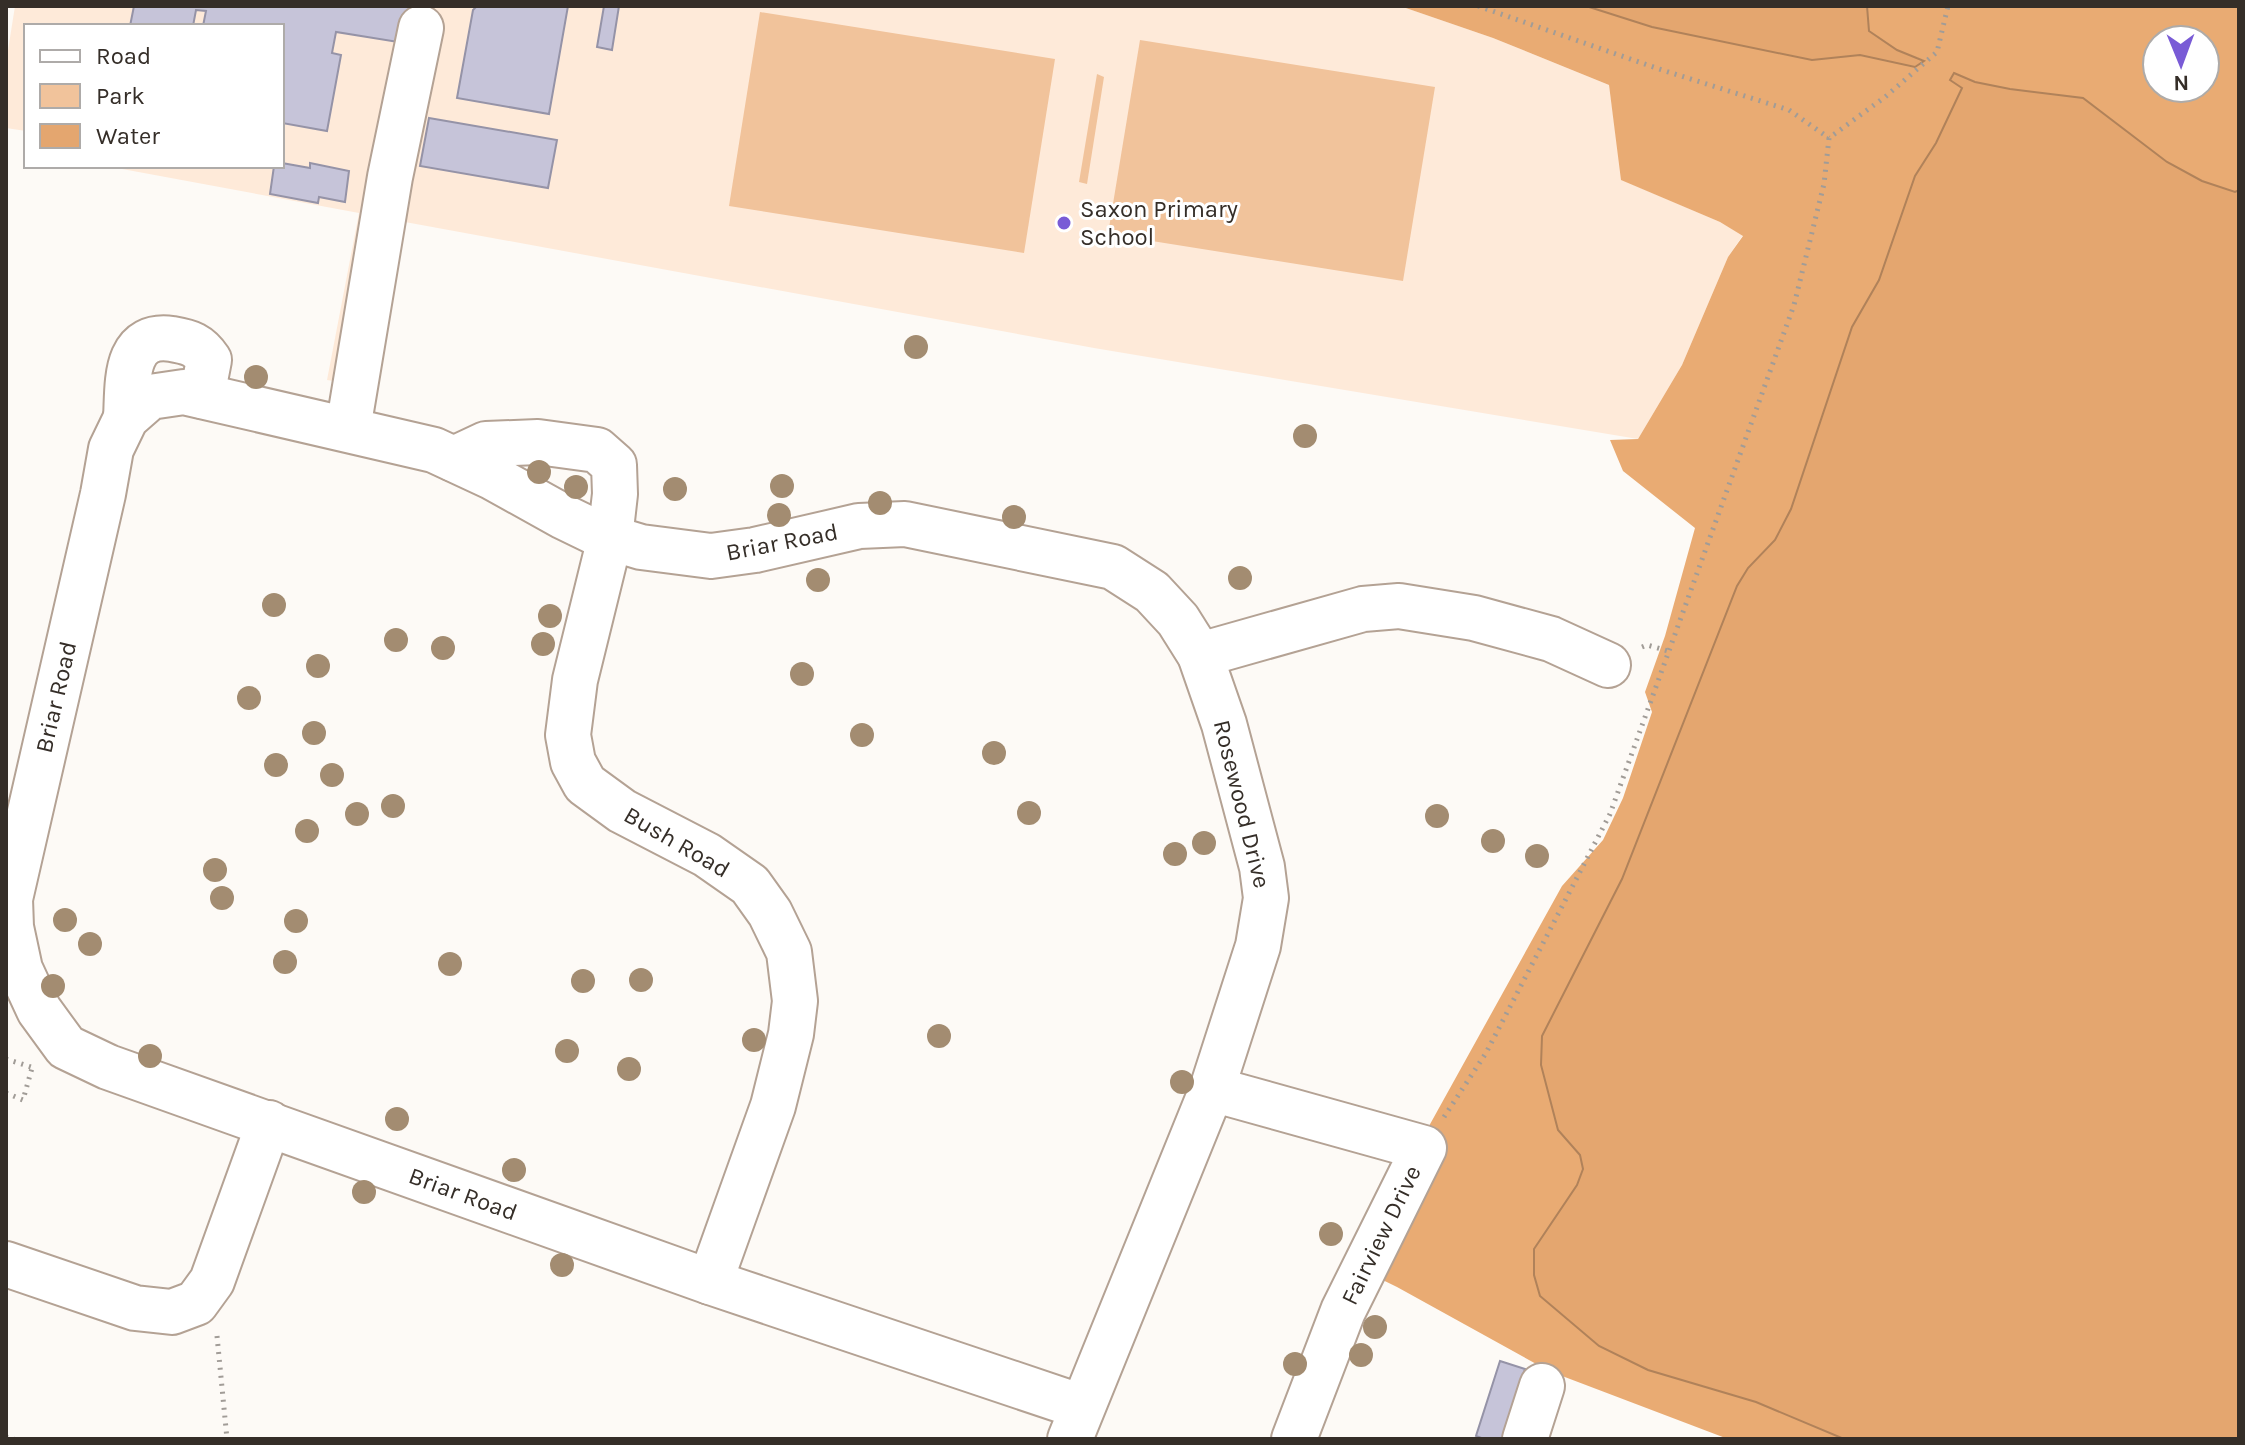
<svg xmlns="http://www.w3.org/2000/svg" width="2245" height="1445" font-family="Karla,sans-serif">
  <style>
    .built { fill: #feead9 }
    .green { fill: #f1c39b }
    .forest { fill: #e9ab73; fill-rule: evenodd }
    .water { fill: #e4a66f; stroke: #b0825a; stroke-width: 2 }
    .building { fill: #c6c4d9; stroke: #9593a7; stroke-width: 2 }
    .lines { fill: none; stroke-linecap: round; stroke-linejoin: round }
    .minor-casing { stroke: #b4a294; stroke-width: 48 }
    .path { stroke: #a19c97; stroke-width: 5; stroke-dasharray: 2 6; stroke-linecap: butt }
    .minor { stroke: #fff; stroke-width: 44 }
    .tree { fill: #a38c71 }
    .poi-dot { fill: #795bd6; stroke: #fff; stroke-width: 3 }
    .labels { text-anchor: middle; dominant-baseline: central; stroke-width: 6; stroke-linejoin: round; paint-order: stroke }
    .poi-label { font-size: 24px; fill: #352e28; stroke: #fff; text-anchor: start }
    .street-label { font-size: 24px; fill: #352e28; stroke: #fff }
  </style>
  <rect width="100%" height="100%" fill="#fdfaf6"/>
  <polygon class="built" points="15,6 1400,6 1493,38 1609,85 1622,180 1720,222 1743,235 1728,257 1682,365 1638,439 1094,348 405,222 377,388 327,380 359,213 106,166 282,166 282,26 26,26 26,131 6,128 6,63"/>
  <g class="green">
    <polygon points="760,12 1055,59 1024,253 729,206"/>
    <polygon points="1140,40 1435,87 1403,281 1108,234"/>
    <polygon points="1097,74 1104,77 1087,184 1079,182"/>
  </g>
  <path class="forest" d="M1400,6h186l66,21 160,33 48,-5 55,12 8,-7 -26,-10 -28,-19 -2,-25h372v184l-4,2 -33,-11 -35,-19 -84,-64 -73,-9 -35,-7 -22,-8 9,13 -26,56 -21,33 -36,104 -27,47 -61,182 -16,31 -27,28 -11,19 -115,292 -80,157 16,94 22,25 3,14 -6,16 -43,64 222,153 88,37h-116l-179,-68 -152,-84 -45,-22 210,-379 41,-46 20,-42 29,-86 -7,-20 20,-56 30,-108 -72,-57 -13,-31 28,-1 44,-74 46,-108 15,-21 -23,-14 -99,-42 -12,-95 -116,-47zM2157,40h48v48h-48z"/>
  <g class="water">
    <polygon points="1586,6 1867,6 1869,31 1897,50 1924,61 1915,67 1860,55 1812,60 1652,27"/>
    <polygon points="1954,73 1975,82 2010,89 2083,98 2167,162 2202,181 2235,192 2239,190 2239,1439 1844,1439 1756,1402 1648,1370 1599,1346 1540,1296 1534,1275 1534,1249 1577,1185 1583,1169 1580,1155 1558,1130 1541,1065 1542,1036 1622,879 1737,586 1748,568 1775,540 1791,509 1852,327 1879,280 1915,176 1936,143 1962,88 1950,80"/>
  </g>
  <g class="building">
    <polygon points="134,6 414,6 408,36 398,42 336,32 332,53 341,55 327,131 282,123 282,26 203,26 206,11 196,10 193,26 130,26"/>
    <polygon points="477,6 568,6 549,114 457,98 473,10"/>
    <polygon points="604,6 619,6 612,50 597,47"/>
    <polygon points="429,118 557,140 548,188 420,166"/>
    <polygon points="282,163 310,168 310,163 349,171 345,202 319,197 318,203 270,194 274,166 282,166"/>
    <polygon points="1500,1361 1525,1369 1503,1439 1484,1439 1476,1436"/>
  </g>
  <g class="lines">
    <defs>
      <g id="minor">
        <path d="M126,418c2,-34 -3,-86 46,-79 18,3 27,6 37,21l-7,36"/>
        <polyline points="348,429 390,177 421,28"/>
        <polyline points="454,459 486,444 538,442 597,450 614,465 615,494 610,538 575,680 568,735 573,762 585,784 622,811 707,855 750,885 770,913 789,952 795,1001 791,1034 773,1106 710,1282"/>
        <polyline points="1200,655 1363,609 1399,606 1474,618 1551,639 1608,665"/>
        <polyline points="1212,1089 1424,1148 1343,1311 1294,1439"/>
        <polyline points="6,1264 135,1308 172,1312 196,1303 212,1281 269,1123"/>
        <polyline points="1070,1439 1212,1089 1258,946 1266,898 1262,867 1224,724 1200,655 1178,620 1152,592 1113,567 905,524 859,526 755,550 711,556 641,547 601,535 564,517 492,477 434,450 184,392 150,397 126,418 111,449 103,494 10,899 11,927 20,969 39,1010 66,1047 108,1067 710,1282 1082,1407"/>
        <polyline points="1525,1439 1542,1386"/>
      </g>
    </defs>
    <use href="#minor" class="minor-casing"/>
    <g class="path">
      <polyline points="1478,6 1659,69 1789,110 1829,138"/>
      <polyline points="1642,647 1647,645 1668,651"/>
      <polyline points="6,1059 31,1067"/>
      <polyline points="6,1093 23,1100 32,1068"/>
      <polyline points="1444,1117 1486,1053 1610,814 1794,305 1824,184 1829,138 1885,97 1937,52 1948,6"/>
      <polyline points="217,1336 227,1439"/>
      <polyline points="6,1437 14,1439"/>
    </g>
    <use href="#minor" class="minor"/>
  </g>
  <g class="tree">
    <circle cx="916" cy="347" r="12"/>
    <circle cx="256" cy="377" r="12"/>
    <circle cx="1305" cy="436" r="12"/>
    <circle cx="539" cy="472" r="12"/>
    <circle cx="782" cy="486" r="12"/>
    <circle cx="576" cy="487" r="12"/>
    <circle cx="675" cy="489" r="12"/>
    <circle cx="880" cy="503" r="12"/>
    <circle cx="779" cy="515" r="12"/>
    <circle cx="1014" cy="517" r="12"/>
    <circle cx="1240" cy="578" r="12"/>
    <circle cx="818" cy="580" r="12"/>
    <circle cx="274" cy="605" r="12"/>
    <circle cx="550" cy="616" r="12"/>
    <circle cx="396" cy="640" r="12"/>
    <circle cx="543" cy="644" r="12"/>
    <circle cx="443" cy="648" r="12"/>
    <circle cx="318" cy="666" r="12"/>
    <circle cx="802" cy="674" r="12"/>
    <circle cx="249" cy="698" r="12"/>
    <circle cx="314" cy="733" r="12"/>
    <circle cx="862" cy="735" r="12"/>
    <circle cx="994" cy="753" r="12"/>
    <circle cx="276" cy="765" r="12"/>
    <circle cx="332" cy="775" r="12"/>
    <circle cx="393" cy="806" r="12"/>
    <circle cx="1029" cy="813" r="12"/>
    <circle cx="357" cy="814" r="12"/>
    <circle cx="1437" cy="816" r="12"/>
    <circle cx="307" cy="831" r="12"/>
    <circle cx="1493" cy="841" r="12"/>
    <circle cx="1204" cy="843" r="12"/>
    <circle cx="1175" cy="854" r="12"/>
    <circle cx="1537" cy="856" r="12"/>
    <circle cx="215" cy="870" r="12"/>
    <circle cx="222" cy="898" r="12"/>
    <circle cx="65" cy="920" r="12"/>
    <circle cx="296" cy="921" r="12"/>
    <circle cx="90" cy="944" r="12"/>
    <circle cx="285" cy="962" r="12"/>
    <circle cx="450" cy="964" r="12"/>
    <circle cx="641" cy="980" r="12"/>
    <circle cx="583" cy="981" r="12"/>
    <circle cx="53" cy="986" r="12"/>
    <circle cx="939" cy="1036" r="12"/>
    <circle cx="754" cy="1040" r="12"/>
    <circle cx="567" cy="1051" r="12"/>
    <circle cx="150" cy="1056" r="12"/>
    <circle cx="629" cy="1069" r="12"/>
    <circle cx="1182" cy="1082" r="12"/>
    <circle cx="397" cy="1119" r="12"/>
    <circle cx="514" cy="1170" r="12"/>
    <circle cx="364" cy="1192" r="12"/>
    <circle cx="1331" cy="1234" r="12"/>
    <circle cx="562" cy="1265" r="12"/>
    <circle cx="1375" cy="1327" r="12"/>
    <circle cx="1361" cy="1355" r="12"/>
    <circle cx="1295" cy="1364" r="12"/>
  </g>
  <circle class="poi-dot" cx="1064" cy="223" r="8"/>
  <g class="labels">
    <g class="poi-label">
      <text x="1080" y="209">Saxon Primary<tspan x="1080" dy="28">School</tspan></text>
    </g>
    <g class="street-label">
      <text transform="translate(782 542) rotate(-11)">Briar Road</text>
      <text transform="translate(56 697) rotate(-77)">Briar Road</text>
      <text transform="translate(1242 804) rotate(76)">Rosewood Drive</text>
      <text transform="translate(677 842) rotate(30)">Bush Road</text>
      <text transform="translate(463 1194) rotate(20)">Briar Road</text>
      <text transform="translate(1381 1235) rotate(-64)">Fairview Drive</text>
    </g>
  </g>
  <rect width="2245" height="1445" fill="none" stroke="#352e28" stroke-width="16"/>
  <rect x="24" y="24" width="260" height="144" fill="#ffffff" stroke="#aeaba9" stroke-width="2"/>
  <rect x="40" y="50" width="40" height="12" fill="#ffffff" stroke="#aeaba9" stroke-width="2"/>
  <text x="96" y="64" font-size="24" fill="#352e28">Road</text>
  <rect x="40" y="84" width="40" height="24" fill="#f1c39b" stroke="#aeaba9" stroke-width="2"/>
  <text x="96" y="104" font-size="24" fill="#352e28">Park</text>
  <rect x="40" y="124" width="40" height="24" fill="#e4a66f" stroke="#aeaba9" stroke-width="2"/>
  <text x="96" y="144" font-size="24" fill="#352e28">Water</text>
  <g transform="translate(2181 64) rotate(179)"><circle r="38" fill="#ffffff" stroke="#aeaba9" stroke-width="2"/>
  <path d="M0-6L14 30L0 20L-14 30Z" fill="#795bd6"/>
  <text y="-12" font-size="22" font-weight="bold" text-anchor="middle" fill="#352e28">N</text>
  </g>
</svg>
